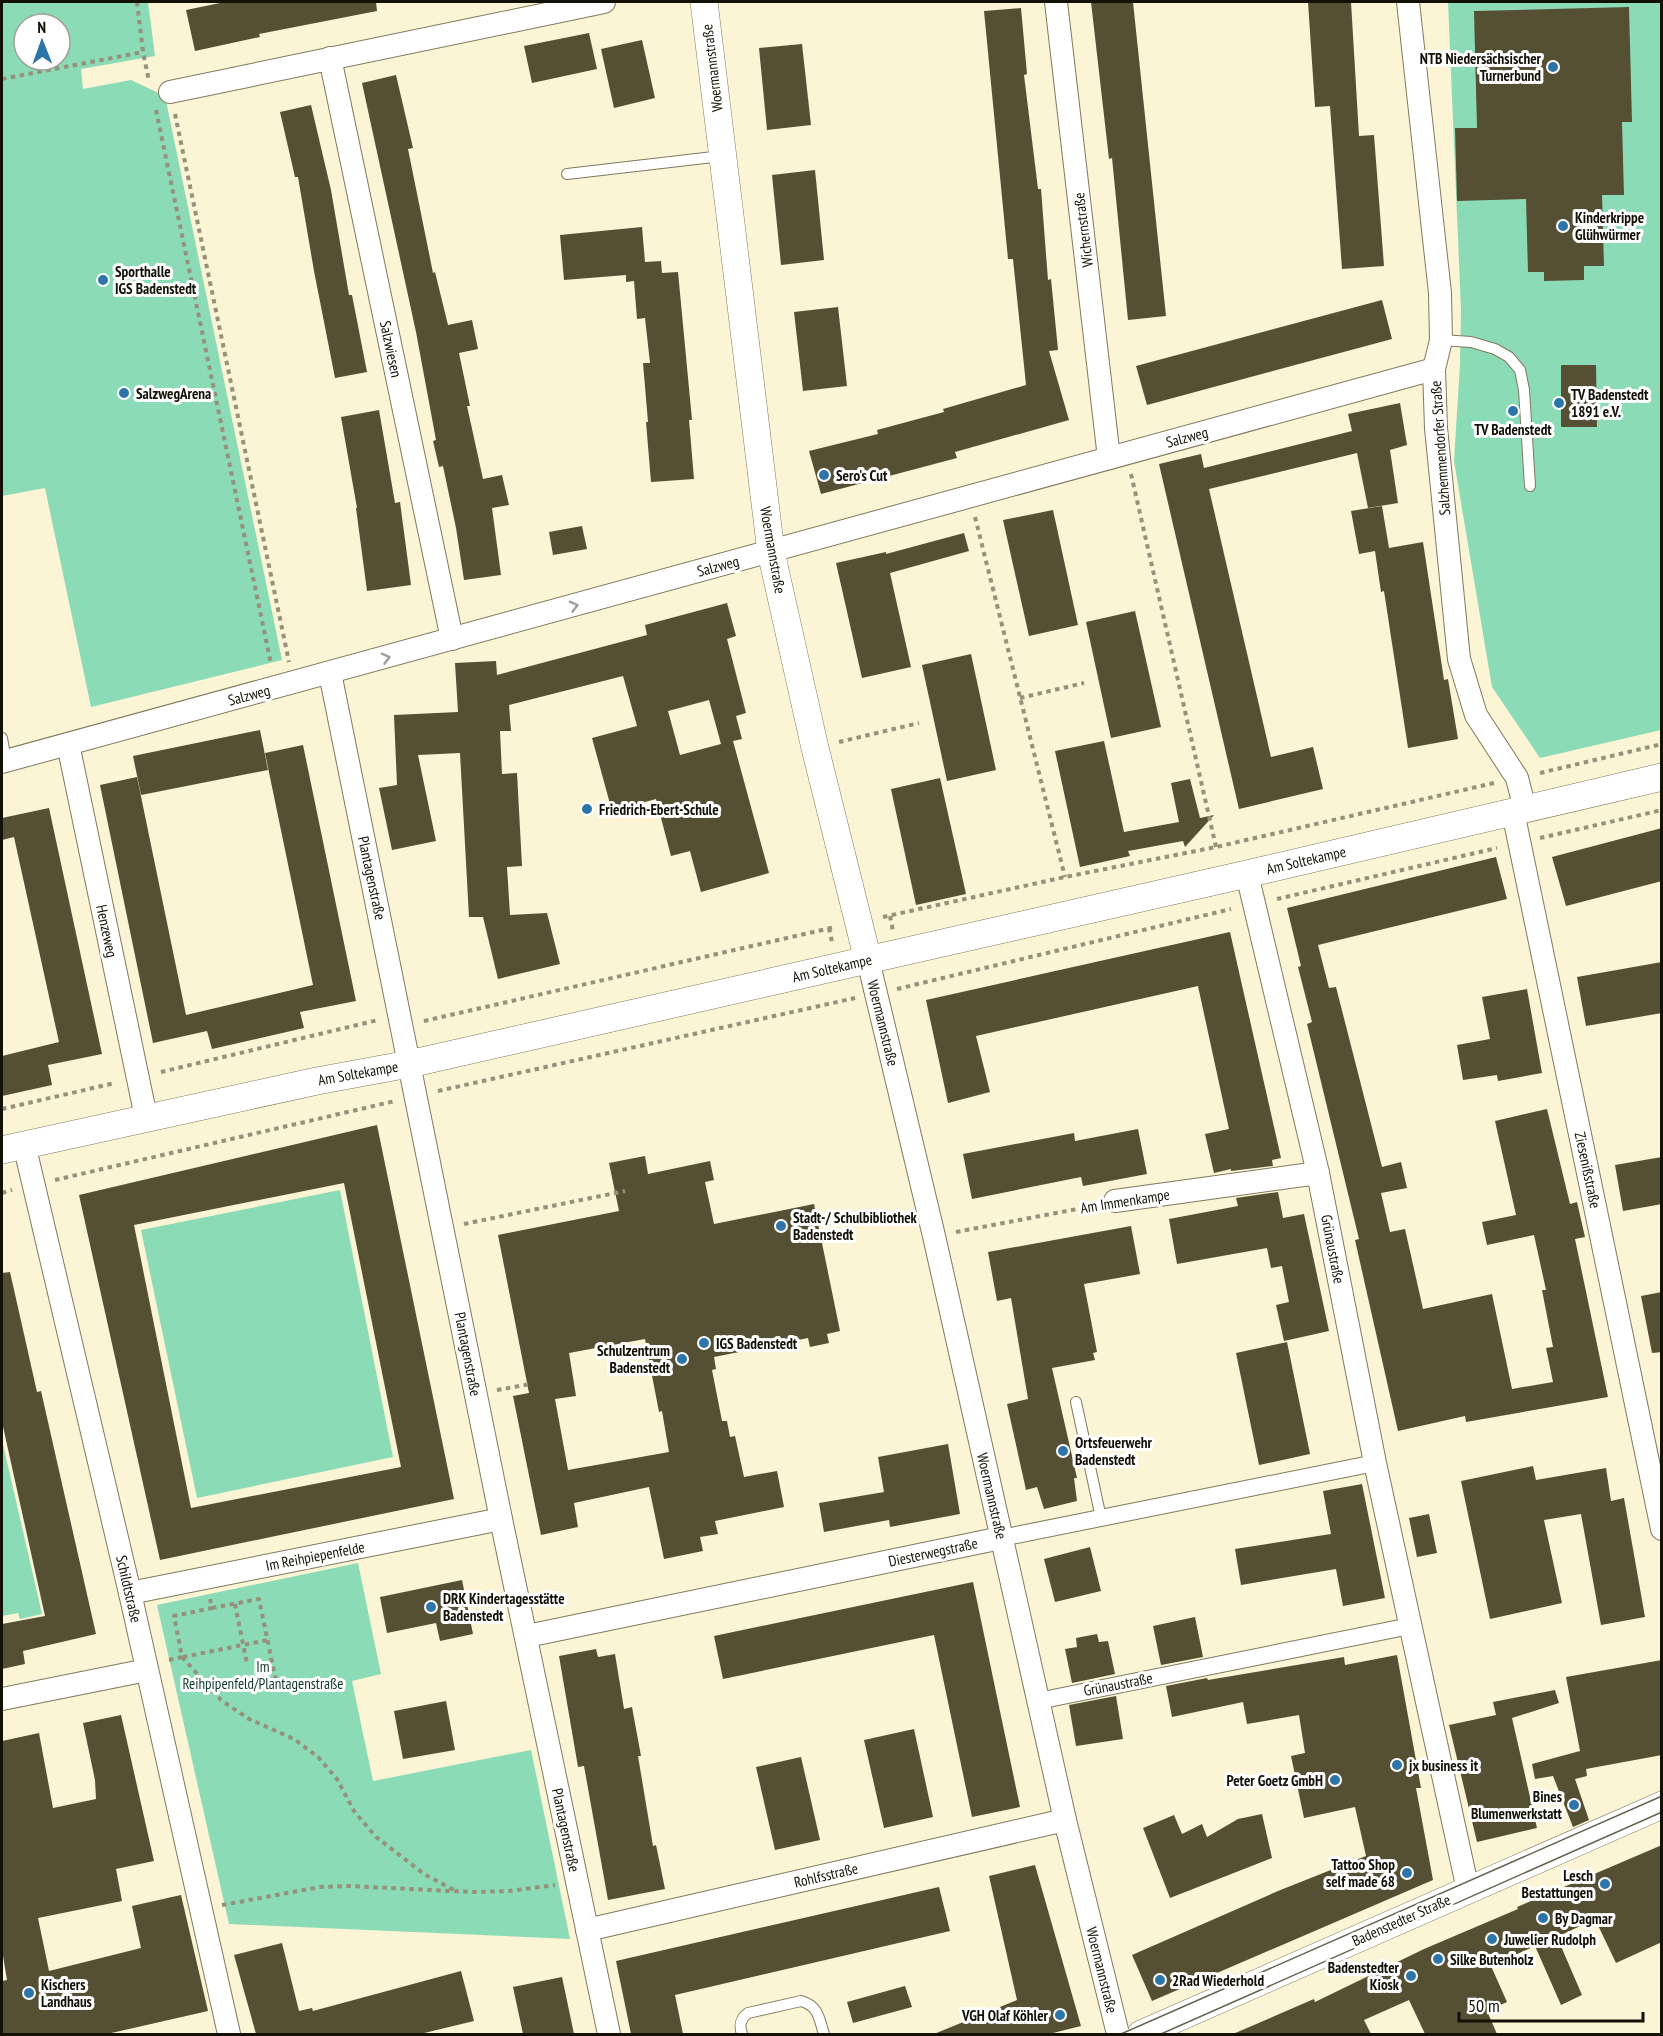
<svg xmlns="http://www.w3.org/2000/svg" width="1663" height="2036" font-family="'PT Sans Narrow',sans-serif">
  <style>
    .green { fill: #8cdbb7; fill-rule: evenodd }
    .building { fill: #554f34; fill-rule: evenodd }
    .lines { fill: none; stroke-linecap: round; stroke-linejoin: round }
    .service-casing { stroke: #80795d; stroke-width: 12 }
    .pedestrian-casing { stroke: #80795d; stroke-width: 18 }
    .minor-casing { stroke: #80795d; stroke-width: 24 }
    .tertiary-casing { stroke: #80795d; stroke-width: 28 }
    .path { stroke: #95917a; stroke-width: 4; stroke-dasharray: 4.5 4.5; stroke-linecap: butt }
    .service { stroke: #fff; stroke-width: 10 }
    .pedestrian { stroke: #fff; stroke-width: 16 }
    .minor { stroke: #fff; stroke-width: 22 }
    .tertiary { stroke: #fff; stroke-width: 27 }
    .tram { stroke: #666350; stroke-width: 1.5 }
    .oneway { stroke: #a1a09b }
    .poi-dot { fill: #2d74a8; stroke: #fff; stroke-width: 2 }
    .labels { text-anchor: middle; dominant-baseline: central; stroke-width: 6; stroke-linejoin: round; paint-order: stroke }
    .poi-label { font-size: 15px; font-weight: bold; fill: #131106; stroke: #fff; text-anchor: start }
    .street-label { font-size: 15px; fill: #131106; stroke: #fff }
    .park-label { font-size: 15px; fill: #113929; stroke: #fff }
  </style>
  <rect width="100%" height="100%" fill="#fbf4d5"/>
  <g class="green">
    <path d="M2,2h146l7,54 -74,13 2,20 48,-9 34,16 117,564 -191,47 -46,-219 -43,8zM24,24h36v36h-36z"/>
    <polygon points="1448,2 1661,2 1661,730 1540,758 1492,687 1454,461 1460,364 1461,310"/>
    <polygon points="340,1190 393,1457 197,1498 141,1230"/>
    <polygon points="2,1440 42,1614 20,1619 18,1613 2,1616"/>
    <polygon points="358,1563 381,1674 352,1681 373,1781 531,1750 570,1939 229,1924 157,1605"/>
  </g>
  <g class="building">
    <polygon points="225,2 376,2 377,11 259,34 260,37 195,51 186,10"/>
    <polygon points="1091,2 1133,2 1166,316 1128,320 1112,158 1109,159"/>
    <polygon points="1308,2 1351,2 1359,136 1374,135 1384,266 1342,269 1330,106 1315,107"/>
    <polygon points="1629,7 1632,122 1622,122 1624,195 1602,195 1604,266 1584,266 1584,280 1544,281 1544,272 1528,272 1526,199 1457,201 1455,128 1477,128 1474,11"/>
    <polygon points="1021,8 1027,74 1024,75 1038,189 1041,189 1048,280 1051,279 1058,350 1049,351 1069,420 955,452 957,458 821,494 809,451 878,434 877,430 944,412 943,409 1026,385 1013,259 1008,259 984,11"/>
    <polygon points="589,33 597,69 532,83 524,46"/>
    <polygon points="642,40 655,98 614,108 601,49"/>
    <polygon points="802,44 811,125 767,130 759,48"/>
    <polygon points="396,75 413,148 408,149 433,273 435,272 448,325 472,320 478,349 459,353 470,406 467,406 483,479 502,475 509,505 492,508 501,575 464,580 456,528 443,466 439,467 433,441 436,440 416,332 362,83"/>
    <polygon points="311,105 331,190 349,295 352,295 367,372 335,378 314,271 298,177 295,177 280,112"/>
    <polygon points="815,170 824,260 781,265 772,175"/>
    <polygon points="642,227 645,262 661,261 662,273 678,272 692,420 689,420 694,479 651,482 646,422 648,422 643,363 650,363 645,318 637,319 634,281 626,282 626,275 564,280 560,235"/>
    <polygon points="1382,300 1392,339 1147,405 1136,366"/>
    <polygon points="838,307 847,386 803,391 794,312"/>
    <polygon points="1561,365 1596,365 1597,427 1561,427"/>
    <polygon points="1400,403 1407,445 1390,450 1398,503 1368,508 1357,453 1209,489 1271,757 1313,747 1323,789 1239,809 1159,464 1201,454 1204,468 1352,431 1348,414"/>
    <polygon points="379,410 395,503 400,502 411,585 367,591 356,508 357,508 341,417"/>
    <polygon points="1382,506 1389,548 1423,542 1444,680 1448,679 1458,739 1408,748 1384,591 1381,592 1375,551 1359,554 1351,511"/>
    <polygon points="1053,510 1078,625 1029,636 1003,520"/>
    <polygon points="582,526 587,549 553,555 549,532"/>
    <polygon points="964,533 969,551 890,573 911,667 862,678 836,563 886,552 886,554"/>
    <path d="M727,603l9,33 -9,3 19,74 -10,3 6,23 -9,2 36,132 -68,19 -11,-41 -19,5 -15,-57 -44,12 -20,-73 45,-12 -14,-50 -114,29 2,26h-11l2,43 15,-1 5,93 -15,1 3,48 37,-2 13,51 -62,15 -15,-62h-14l-9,-164 -42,2 18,86 -44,9 -13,-62 18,-3 -3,-70 64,-3 -3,-49 41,-2 1,14 150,-40 -2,-10zM709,700l12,44 -41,11 -12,-44z"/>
    <polygon points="1135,611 1161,727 1111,738 1086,622"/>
    <polygon points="971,654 996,770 947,781 922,665"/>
    <polygon points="260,730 268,770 141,795 133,756"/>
    <polygon points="1104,741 1124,832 1179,822 1171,783 1190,779 1200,818 1214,815 1185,847 1183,841 1128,851 1130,856 1080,867 1055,751"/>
    <polygon points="303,745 356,1001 300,1012 304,1028 212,1049 207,1031 153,1043 100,785 137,777 186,1015 313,985 265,753"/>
    <polygon points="940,778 966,894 916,905 891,789"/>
    <polygon points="49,808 102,1054 48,1065 52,1085 2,1096 2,1056 59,1042 14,837 2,840 2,818"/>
    <polygon points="1662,828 1662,881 1566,906 1552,857"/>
    <polygon points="1496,857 1507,899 1318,945 1329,988 1336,987 1382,1167 1401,1162 1407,1188 1381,1193 1390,1232 1405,1229 1423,1309 1492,1294 1512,1389 1553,1382 1546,1348 1553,1347 1542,1290 1546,1290 1534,1235 1487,1245 1482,1222 1516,1215 1495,1121 1547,1109 1570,1204 1577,1202 1585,1237 1575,1239 1608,1397 1466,1422 1465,1416 1398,1431 1355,1240 1359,1239 1307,1024 1312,1022 1298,967 1301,966 1287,908"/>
    <polygon points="1230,932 1281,1158 1272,1160 1273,1166 1231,1171 1231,1169 1214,1173 1205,1134 1229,1129 1198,986 976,1036 990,1092 948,1103 926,1000"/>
    <polygon points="1662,962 1662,1013 1586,1026 1577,977"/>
    <polygon points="1527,989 1542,1073 1498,1081 1497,1075 1463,1080 1457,1045 1490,1039 1482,997"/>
    <path d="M377,1125l77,374 -294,61 -81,-365zM344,1183l57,284 -210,41 -57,-283z"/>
    <polygon points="1138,1129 1147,1174 1083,1186 1081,1177 972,1199 963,1154 1074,1133 1075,1141"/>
    <path d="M645,1156l3,18 62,-13 4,19 -9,2 9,42 100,-20 26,127 -13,3 2,9 -19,4 -2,-9 -94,19 2,12 -4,1 10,51h5l3,16 5,-1 9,41 33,-6 7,36 -69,14 3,13 -18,3 3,14 -39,8 -15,-72 -75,16 4,24 -37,8 -28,-139 16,-3 -31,-158 121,-24 -10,-48zM645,1339l14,73 3,-1 7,41 -101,18 -13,-71 21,-3 -7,-43z"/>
    <polygon points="1662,1157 1662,1204 1623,1211 1615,1165"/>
    <polygon points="1278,1192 1283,1218 1304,1214 1329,1331 1284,1341 1276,1305 1289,1302 1282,1266 1271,1268 1267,1248 1177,1264 1169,1219 1238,1206 1236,1198"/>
    <polygon points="1131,1226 1140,1274 1084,1284 1097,1352 1093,1353 1095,1360 1052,1368 1077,1478 1074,1478 1077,1501 1044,1509 1037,1487 1026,1490 1007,1404 1028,1399 1011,1298 997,1301 988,1252"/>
    <polygon points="10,1272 37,1392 41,1391 96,1634 23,1651 25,1664 2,1669 2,1624 45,1616 2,1422 2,1273"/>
    <polygon points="1662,1292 1662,1352 1652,1353 1641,1296"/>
    <polygon points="1287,1342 1310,1454 1259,1465 1236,1353"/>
    <polygon points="948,1444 960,1514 890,1527 889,1520 824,1532 819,1503 884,1492 878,1457"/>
    <polygon points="1533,1466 1536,1480 1606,1468 1611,1501 1624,1498 1645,1617 1601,1625 1581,1514 1544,1520 1562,1603 1490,1619 1461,1481"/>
    <polygon points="1362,1484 1385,1598 1343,1606 1336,1569 1241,1585 1235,1549 1331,1534 1323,1491"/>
    <polygon points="1429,1514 1437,1553 1417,1557 1409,1518"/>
    <polygon points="1090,1547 1101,1591 1055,1602 1044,1559"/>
    <polygon points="462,1580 473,1634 440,1641 436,1623 387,1633 380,1597"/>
    <polygon points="973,1582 1020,1807 972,1817 934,1635 723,1679 714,1636"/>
    <polygon points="1195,1617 1203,1657 1161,1665 1153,1626"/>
    <polygon points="1097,1634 1099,1642 1108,1641 1115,1674 1072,1683 1065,1649 1077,1647 1076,1638"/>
    <polygon points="596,1649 598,1657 615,1654 624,1709 632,1707 641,1756 638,1756 653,1846 656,1845 665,1889 608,1900 584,1766 578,1767 559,1656"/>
    <polygon points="1397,1655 1421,1788 1416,1788 1433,1880 1152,2001 1132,1955 1278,1891 1366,1856 1355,1807 1304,1818 1291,1756 1305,1753 1299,1715 1247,1724 1243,1702 1172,1717 1166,1686 1207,1678 1208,1680 1344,1657 1345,1665"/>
    <polygon points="1662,1660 1662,1755 1586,1769 1587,1776 1575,1779 1589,1820 1573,1827 1553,1776 1535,1779 1532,1764 1580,1751 1566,1677"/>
    <polygon points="1555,1690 1559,1703 1512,1718 1537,1828 1477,1842 1449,1725 1496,1715 1493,1702"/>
    <polygon points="1116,1696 1123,1739 1076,1746 1069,1705"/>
    <polygon points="446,1701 455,1750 403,1759 394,1711"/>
    <polygon points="121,1715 154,1861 116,1869 122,1901 38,1918 49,1971 141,1948 132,1906 181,1895 208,2011 107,2034 2,2034 2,1981 7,1980 2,1950 2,1741 39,1733 53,1808 96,1799 95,1780 83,1723"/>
    <polygon points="914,1729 933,1817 884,1828 864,1740"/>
    <polygon points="801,1757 820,1840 775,1850 756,1767"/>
    <polygon points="1262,1814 1272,1858 1170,1898 1143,1828 1174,1815 1182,1834 1202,1824 1207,1837 1238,1819"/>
    <polygon points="1662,1845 1662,1942 1616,1963 1595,1919 1557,1937 1582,1995 1561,2005 1535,1946 1491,1966 1507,2002 1487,2011 1497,2034 1425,2034 1409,2000 1364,2020 1371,2034 1233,2034 1314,1999 1315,2002 1424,1949 1518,1909 1517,1907"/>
    <polygon points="1035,1865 1081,2026 1049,2034 934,2034 1017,2000 989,1876"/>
    <polygon points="939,1887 950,1931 675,1995 683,2034 631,2034 616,1961"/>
    <polygon points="282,1943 299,2011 312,2008 313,2011 461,1971 474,2021 420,2034 256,2034 234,1955"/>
    <polygon points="562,1977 574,2034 523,2034 513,1987"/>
    <polygon points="905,1986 912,2007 853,2023 847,2002"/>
  </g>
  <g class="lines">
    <defs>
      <g id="service">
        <polyline points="567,174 722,156"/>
        <polyline points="1441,340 1471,342 1495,349 1509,357 1520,370 1524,390 1530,486"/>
        <polyline points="2,738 6,761"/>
        <polyline points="1076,1402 1101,1518"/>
        <path d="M742,2034c-3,-9 -2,-15 6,-21l53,-12c18,5 18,18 23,33"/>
      </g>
      <g id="pedestrian">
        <polyline points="1001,1538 1375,1463"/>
        <polyline points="1038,1701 1410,1626"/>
      </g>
      <g id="minor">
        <polyline points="1056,2 1109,458"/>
        <polyline points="1408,2 1440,293 1441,340 1434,369 1436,428 1459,659 1476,715 1517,778 1525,809"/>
        <polyline points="330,58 452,639"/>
        <polyline points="170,92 604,2"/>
        <polyline points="330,673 501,1519 609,2034"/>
        <polyline points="68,744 146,1117"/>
        <polyline points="2,762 1434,369"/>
        <polyline points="1513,812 1662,1529"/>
        <polyline points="1247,874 1318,1173 1375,1463 1468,1890"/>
        <polyline points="868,960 934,1236 1065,1820 1118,2034"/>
        <polyline points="24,1144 130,1593 229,2034"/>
        <polyline points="1115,1201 1318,1173"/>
        <polyline points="130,1593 501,1519"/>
        <polyline points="527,1636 1001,1538"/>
        <polyline points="2,1699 147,1670"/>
        <polyline points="587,1930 1065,1820"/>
      </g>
      <g id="tertiary">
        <polyline points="704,2 771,552 815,748 868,960"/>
        <polyline points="2,1150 317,1081 409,1064 1247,874 1662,777"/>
        <polyline points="1141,2034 1662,1805"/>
      </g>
    </defs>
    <use href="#service" class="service-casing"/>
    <use href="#pedestrian" class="pedestrian-casing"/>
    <use href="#minor" class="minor-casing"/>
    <use href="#tertiary" class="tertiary-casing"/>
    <g class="path">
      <polyline points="137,2 143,52 149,81"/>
      <polyline points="2,79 143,52"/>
      <polyline points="156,110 271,664"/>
      <polyline points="175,114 289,662"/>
      <polyline points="1131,474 1216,847"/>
      <polyline points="975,517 1065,877"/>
      <polyline points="1020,698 1084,683"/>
      <polyline points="839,742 919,723"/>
      <polyline points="1540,773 1662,744"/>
      <polyline points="1540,838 1662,810"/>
      <polyline points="1277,899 1497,848"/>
      <polyline points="890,916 893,931"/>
      <polyline points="883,917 1065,877 1216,847 1494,783"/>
      <polyline points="829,928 832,942"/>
      <polyline points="897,989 1231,909"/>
      <polyline points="424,1021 835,927"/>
      <polyline points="161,1072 378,1020"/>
      <polyline points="438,1091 855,998"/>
      <polyline points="2,1109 115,1083"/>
      <polyline points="55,1180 395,1101"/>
      <polyline points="2,1193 12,1190"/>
      <polyline points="464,1224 625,1191"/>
      <polyline points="956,1232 1093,1206"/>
      <polyline points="497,1390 531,1384"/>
      <polyline points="235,1604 247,1664"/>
      <polyline points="212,1608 259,1599 276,1681"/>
      <polyline points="182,1657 221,1700 249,1719 294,1739 318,1757 337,1779 354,1811 376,1837 424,1874 454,1890"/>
      <polyline points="183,1657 268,1640"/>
      <polyline points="169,1660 182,1657 174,1616 212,1608 210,1599"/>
      <polyline points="222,1905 320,1887 349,1886 472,1892 509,1891 555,1885"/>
    </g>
    <use href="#service" class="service"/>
    <use href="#pedestrian" class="pedestrian"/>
    <use href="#minor" class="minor"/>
    <use href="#tertiary" class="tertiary"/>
    <g class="tram">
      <polyline points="1121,2034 1662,1796"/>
      <polyline points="1161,2034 1662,1812"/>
    </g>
  </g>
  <defs><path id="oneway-chevron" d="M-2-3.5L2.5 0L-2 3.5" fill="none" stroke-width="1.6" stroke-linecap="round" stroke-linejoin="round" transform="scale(1.5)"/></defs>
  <g class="oneway">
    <use href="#oneway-chevron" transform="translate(574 606) rotate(-15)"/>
    <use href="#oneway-chevron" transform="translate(386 658) rotate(-15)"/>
  </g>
  <g class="poi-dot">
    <circle cx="1553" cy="67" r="6"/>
    <circle cx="1563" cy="226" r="6"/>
    <circle cx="103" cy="280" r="6"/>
    <circle cx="124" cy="393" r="6"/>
    <circle cx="1559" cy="403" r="6"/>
    <circle cx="1513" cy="411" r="6"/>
    <circle cx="824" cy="475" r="6"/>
    <circle cx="587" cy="809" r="6"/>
    <circle cx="781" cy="1226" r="6"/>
    <circle cx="704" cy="1343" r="6"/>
    <circle cx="682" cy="1359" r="6"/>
    <circle cx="1063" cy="1451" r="6"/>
    <circle cx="431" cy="1607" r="6"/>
    <circle cx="1397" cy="1765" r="6"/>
    <circle cx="1335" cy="1780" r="6"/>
    <circle cx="1574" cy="1805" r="6"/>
    <circle cx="1407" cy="1873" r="6"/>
    <circle cx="1605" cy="1884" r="6"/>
    <circle cx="1543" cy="1918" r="6"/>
    <circle cx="1492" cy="1939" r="6"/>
    <circle cx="1438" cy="1959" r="6"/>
    <circle cx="1411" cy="1976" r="6"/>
    <circle cx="1160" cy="1980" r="6"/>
    <circle cx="29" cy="1993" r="6"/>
    <circle cx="1060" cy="2015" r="6"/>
  </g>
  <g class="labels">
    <g class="poi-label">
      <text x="1541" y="58" text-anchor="end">NTB Niedersächsischer<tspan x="1541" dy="17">Turnerbund</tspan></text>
      <text x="1575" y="217">Kinderkrippe<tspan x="1575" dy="17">Glühwürmer</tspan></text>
      <text x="115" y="271">Sporthalle<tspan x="115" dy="17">IGS Badenstedt</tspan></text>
      <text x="136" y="393">SalzwegArena</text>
      <text x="1571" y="394">TV Badenstedt<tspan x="1571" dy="17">1891 e.V.</tspan></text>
      <text x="1513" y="429" text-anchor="middle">TV Badenstedt</text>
      <text x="836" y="475">Sero's Cut</text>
      <text x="599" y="809">Friedrich-Ebert-Schule</text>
      <text x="793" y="1217">Stadt-/ Schulbibliothek<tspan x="793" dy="17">Badenstedt</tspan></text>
      <text x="716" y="1343">IGS Badenstedt</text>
      <text x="670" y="1350" text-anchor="end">Schulzentrum<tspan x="670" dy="17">Badenstedt</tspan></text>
      <text x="1075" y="1442">Ortsfeuerwehr<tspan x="1075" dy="17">Badenstedt</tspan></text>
      <text x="443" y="1598">DRK Kindertagesstätte<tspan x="443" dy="17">Badenstedt</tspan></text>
      <text x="1409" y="1765">jx business it</text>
      <text x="1323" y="1780" text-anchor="end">Peter Goetz GmbH</text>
      <text x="1562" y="1796" text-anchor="end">Bines<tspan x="1562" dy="17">Blumenwerkstatt</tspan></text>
      <text x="1395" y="1864" text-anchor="end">Tattoo Shop<tspan x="1395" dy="17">self made 68</tspan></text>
      <text x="1593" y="1875" text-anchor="end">Lesch<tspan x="1593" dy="17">Bestattungen</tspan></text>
      <text x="1555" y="1918">By Dagmar</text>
      <text x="1504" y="1939">Juwelier Rudolph</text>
      <text x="1450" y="1959">Silke Butenholz</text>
      <text x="1399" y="1967" text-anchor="end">Badenstedter<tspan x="1399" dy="17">Kiosk</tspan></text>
      <text x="1172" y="1980">2Rad Wiederhold</text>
      <text x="41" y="1984">Kischers<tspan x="41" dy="17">Landhaus</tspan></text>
      <text x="1048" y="2015" text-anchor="end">VGH Olaf Köhler</text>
    </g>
    <g class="street-label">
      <text transform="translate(712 68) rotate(-97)">Woermannstraße</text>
      <text transform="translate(1083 230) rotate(-97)">Wichernstraße</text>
      <text transform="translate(391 349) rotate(78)">Salzwiesen</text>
      <text transform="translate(1187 437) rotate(-15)">Salzweg</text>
      <text transform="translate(1440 448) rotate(-94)">Salzhemmendorfer Straße</text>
      <text transform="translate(773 550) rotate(80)">Woermannstraße</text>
      <text transform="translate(718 566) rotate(-15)">Salzweg</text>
      <text transform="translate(249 695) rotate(-15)">Salzweg</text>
      <text transform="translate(1306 860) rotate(-13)">Am Soltekampe</text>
      <text transform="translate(372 878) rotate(78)">Plantagenstraße</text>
      <text transform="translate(107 931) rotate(78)">Henzeweg</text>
      <text transform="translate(832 968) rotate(-13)">Am Soltekampe</text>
      <text transform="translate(883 1023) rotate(76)">Woermannstraße</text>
      <text transform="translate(358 1073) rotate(-10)">Am Soltekampe</text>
      <text transform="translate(1588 1170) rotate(78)">Ziesenißstraße</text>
      <text transform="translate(1125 1201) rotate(-9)">Am Immenkampe</text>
      <text transform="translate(1333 1249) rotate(79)">Grünaustraße</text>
      <text transform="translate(468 1354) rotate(79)">Plantagenstraße</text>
      <text transform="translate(992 1496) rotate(77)">Woermannstraße</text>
      <text transform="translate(933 1552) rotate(-12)">Diesterwegstraße</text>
      <text transform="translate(315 1556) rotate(-11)">Im Reihpiepenfelde</text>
      <text transform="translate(129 1589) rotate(77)">Schildtstraße</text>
      <text transform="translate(1118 1684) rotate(-11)">Grünaustraße</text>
      <text transform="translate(566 1830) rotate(78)">Plantagenstraße</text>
      <text transform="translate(826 1875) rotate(-13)">Rohlfsstraße</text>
      <text transform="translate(1401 1920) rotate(-24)">Badenstedter Straße</text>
      <text transform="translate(1102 1970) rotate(76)">Woermannstraße</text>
    </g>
    <g class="park-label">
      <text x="263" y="1666">Im<tspan x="263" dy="17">Reihpipenfeld/Plantagenstraße</tspan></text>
    </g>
  </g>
  <rect width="1663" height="2036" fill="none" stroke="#131106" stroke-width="6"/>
  <g transform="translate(42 42) rotate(359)"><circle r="28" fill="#ffffff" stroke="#a1a09b" stroke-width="1.5"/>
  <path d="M0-4.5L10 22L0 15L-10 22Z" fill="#2d74a8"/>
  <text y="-9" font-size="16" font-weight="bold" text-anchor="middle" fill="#131106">N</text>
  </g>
  <path d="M1459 2012v9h184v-9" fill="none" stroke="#131106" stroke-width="3"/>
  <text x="1468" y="2012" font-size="18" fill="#131106" stroke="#ffffff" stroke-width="4.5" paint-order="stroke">50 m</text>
</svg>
